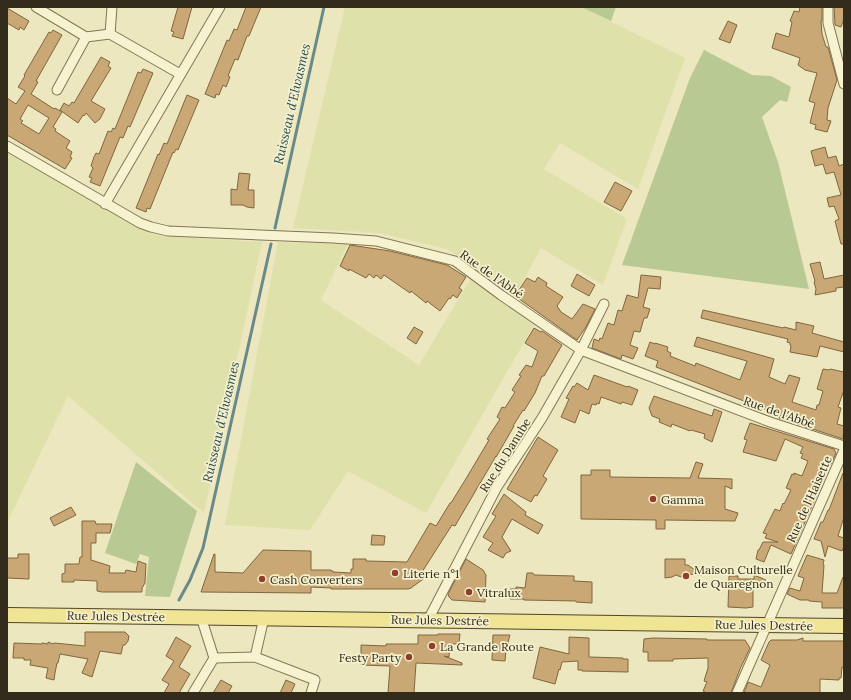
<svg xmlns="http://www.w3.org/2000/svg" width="851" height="700" font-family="Lora,serif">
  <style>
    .farmland { fill: #dfe1ab }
    .green { fill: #b8c993 }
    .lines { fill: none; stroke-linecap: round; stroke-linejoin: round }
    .stream { stroke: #698a89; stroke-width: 3 }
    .building { fill: #c9a875; stroke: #81663e; fill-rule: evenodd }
    .minor-casing { stroke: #837757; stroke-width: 11 }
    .primary-casing { stroke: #51442c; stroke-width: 16 }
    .minor { stroke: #f7f3d0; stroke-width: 9 }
    .primary { stroke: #efe595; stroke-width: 14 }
    .poi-dot { fill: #903d2a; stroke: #f4f0cd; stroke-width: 1.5 }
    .labels { text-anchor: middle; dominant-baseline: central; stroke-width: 3.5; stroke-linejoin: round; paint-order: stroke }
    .street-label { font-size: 12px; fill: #332c1c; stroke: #f4f0cd }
    .poi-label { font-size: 12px; fill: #332c1c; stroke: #f4f0cd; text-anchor: start }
    .water-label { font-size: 13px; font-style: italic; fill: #2b4d52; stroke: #f4f0cd }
  </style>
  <rect width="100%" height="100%" fill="#ece7be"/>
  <g class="farmland">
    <polygon points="345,7 581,7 685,58 638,189 560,143 544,169 627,219 603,285 541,248 515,296 447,249 379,233 293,228"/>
    <polygon points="7,152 137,227 162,236 262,242 204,513 68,396 7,523"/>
    <polygon points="278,242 348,244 321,300 419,365 471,278 534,325 426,513 348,471 310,530 225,525"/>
  </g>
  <g class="green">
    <polygon points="581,7 616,7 611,21"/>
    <polygon points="704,50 752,75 771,76 791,87 787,102 780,100 762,117 778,162 809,289 622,265 690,78"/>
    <polygon points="136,462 197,511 170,597 145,596 149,557 140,554 136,564 105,553"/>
  </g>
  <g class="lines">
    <g class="stream">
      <polyline points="275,228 324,7"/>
      <polyline points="179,600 190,580 203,548 271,244"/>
    </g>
  </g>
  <g class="building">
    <polygon points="178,7 192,7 183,39 172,36 174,32 171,31"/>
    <polygon points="246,7 261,7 249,36 247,36 238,60 235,59 228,76 230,77 226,87 223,85 219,95 216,94 215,98 205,94 227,40 229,41 234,29 237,30"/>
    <polygon points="800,7 822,7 822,21 821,21 822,34 826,47 828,47 837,80 828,108 827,120 831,121 827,132 815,129 816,125 810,123 815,103 809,101 817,73 805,70 798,65 800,58 772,48 776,33 789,37 792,22 790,21 794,11 799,12"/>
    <polygon points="834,7 844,7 844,19 841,27 835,25"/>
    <polygon points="7,8 29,21 24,30 20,27 19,30 7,23"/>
    <polygon points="728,21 737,25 730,43 719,39"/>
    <path d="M53,30l9,5 -26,46 2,1 -7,12 23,15 1,-1 7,4 -9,15 3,2 -1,2 15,10 -4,7 6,4 -2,5 2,1 -7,11 -58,-34v-37l9,6 9,-13 -7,-4 7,-11 -1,-1 25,-43 2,1zM28,105l21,13 -10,16 -18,-11 2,-2 -3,-2z"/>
    <polygon points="101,57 110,62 108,66 111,68 91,101 105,109 100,119 95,123 86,113 84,116 83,115 78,123 60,110 64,103 69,106 72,102 74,103"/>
    <polygon points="143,69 153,73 130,127 128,126 123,138 120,137 100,186 90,182 92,178 89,177 93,168 91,166 94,157 96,153 99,154 108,131 111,132 113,128 115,129 138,72 141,73"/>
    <polygon points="187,95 199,100 178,150 176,149 174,153 173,152 150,209 147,208 146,212 136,208 158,154 159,155 164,143 167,144"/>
    <polygon points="825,147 828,158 836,156 839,166 844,164 844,244 841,244 835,221 839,219 834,206 829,207 827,198 841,195 834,172 826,174 823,164 815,166 811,151"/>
    <polygon points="239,173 250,174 248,190 254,190 254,208 247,207 243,205 231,205 231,189 237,190"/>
    <polygon points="615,182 632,191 621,211 604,202"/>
    <polygon points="350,245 390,251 447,265 466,277 459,288 462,290 457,298 453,295 450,299 449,298 440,311 427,301 426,303 411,291 410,293 384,275 381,279 376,275 374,278 369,274 366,278 349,269 349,271 340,266"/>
    <polygon points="820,262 824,279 844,275 844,287 836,288 836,291 815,295 816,289 814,282 815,281 810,264"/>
    <polygon points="577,274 595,285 589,296 571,286"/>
    <polygon points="641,275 661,277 660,289 648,288 643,307 650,309 647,318 644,318 640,332 634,331 630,345 638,348 633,359 622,355 621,359 592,348 594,339 599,341 600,338 602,339 608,323 614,325 618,310 622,311 627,295 638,298"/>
    <polygon points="538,277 547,283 546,286 563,297 557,306 561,312 572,319 583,304 595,309 586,327 577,340 515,296 527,278 535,282"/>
    <polygon points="703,310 783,328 784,327 796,330 796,322 814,326 812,333 844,342 844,352 820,346 817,357 790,352 791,346 790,345 790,343 787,342 788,339 701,318"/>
    <polygon points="414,327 423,332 416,344 407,338"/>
    <polygon points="534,328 541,332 542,331 562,345 544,376 542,376 535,393 524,411 523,410 513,426 514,426 506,440 496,457 496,456 455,526 452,525 422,572 426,577 411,588 408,589 331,589 331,588 311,587 311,593 201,592 214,554 215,554 215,572 243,573 263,550 311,551 311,570 331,570 331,571 333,571 333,572 351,573 351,569 353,569 353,559 366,559 366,561 407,562 430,523 436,526 450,503 451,503 467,477 489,440 487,439 500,419 497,417 502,407 505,408 515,392 512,390 521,376 519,375 526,365 532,367 538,351 525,343"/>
    <polygon points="697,337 774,359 769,377 785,384 789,375 800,378 792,402 816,410 817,405 819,405 823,391 817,389 823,369 829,370 830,369 844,372 844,390 838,407 841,408 837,424 844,426 843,439 779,418 780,415 656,367 658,361 645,356 650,342 655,344 655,343 668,347 667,351 671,353 670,356 695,366 696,363 740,380 747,361 694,346"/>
    <polygon points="594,375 627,387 628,386 638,390 632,405 622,402 621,404 601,397 599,404 597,403 596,405 592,404 589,414 580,410 575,423 561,417 569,399 566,398 573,386 574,387 577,383 588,390"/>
    <polygon points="654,396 712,416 714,409 722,412 712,442 704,438 705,434 691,430 690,431 672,424 671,427 659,422 660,419 652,416 649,408"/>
    <polygon points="750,423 834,449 836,453 831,464 829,463 819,490 791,554 771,545 764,562 756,559 758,550 759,550 763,542 778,542 765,538 767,534 763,533 775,509 780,511 783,503 784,504 791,490 786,488 792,474 794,475 794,473 802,476 808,461 801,458 803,454 800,453 803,447 785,439 776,461 743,452 747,440 744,439"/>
    <polygon points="538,437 558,450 543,476 547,479 537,496 535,495 531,502 507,489"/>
    <polygon points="696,462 703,464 698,478 732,479 732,489 725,486 725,509 738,513 735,521 665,520 665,529 656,529 656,520 581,519 581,475 591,475 591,470 610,470 610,477 690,478"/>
    <polygon points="843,473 844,474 844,517 838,536 844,538 844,546 842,551 828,546 825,557 821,541 814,539 821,522 823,522 828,510 829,510"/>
    <polygon points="504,494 526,512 525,515 543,525 538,534 512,519 502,537 511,551 506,553 503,558 488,550 493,543 483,537 496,516 492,514"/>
    <polygon points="71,507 76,515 54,526 50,518"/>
    <polygon points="82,521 95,521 96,524 112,524 110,533 96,533 96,543 91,543 91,560 110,566 109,573 125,573 126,570 136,572 138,561 146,564 145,583 142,588 142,592 102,592 97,591 97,581 74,580 74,582 62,582 62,574 65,573 65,564 79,564 80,557 82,557"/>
    <polygon points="372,535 385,536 384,545 371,545"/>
    <polygon points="18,554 29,554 29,579 7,578 7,558 18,558"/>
    <polygon points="807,555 824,560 823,564 824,565 822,593 837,593 843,577 844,577 844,608 822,608 822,602 809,601 809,600 800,600 787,594 790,588 800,591 804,578 798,576"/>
    <polygon points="466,559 483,570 486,575 485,602 452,600 449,597 448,594"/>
    <polygon points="665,559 685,559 685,565 688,565 702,575 685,574 681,577 676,575 672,577 665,578"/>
    <polygon points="527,573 533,573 534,575 574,576 574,581 592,582 592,603 576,602 576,601 524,600 524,599 510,599 510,589 516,589 516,587 525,588"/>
    <polygon points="754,575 766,580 762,588 753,586 753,607 746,608 728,607 729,576 738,576 738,579 754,579"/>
    <polygon points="85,632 125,632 129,636 128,641 125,645 123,645 121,654 100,651 92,677 82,673 88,659 60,654 58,663 57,663 55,673 54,680 46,678 48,668 30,665 31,660 24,660 24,658 13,658 14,643 42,644 42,643 48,644 48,642 53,644 54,643 85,646"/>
    <polygon points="438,634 460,634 459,644 450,644 449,657 444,656 462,663 462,665 416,663 414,693 388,693 390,666 361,665 361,645 386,646 386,644 418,644 418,635 438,635"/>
    <polygon points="493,635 510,635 506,650 505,661 492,660"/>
    <polygon points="176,637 191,646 179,667 190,674 179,693 164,693 169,684 162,680 174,661 166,656 168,652"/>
    <polygon points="569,637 589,638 589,657 623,658 623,659 628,659 628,672 582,671 582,670 578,670 578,661 562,662 560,670 559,669 555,684 533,678 540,647 569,654"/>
    <polygon points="653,638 707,639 707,640 745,640 750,648 740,669 731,693 707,693 703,691 707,682 704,681 708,668 708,658 673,659 673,661 648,661 648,652 643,652 644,639"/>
    <polygon points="803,638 803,641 844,641 844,668 842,667 841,678 839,678 839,680 820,679 820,693 744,693 748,682 761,687 770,665 761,660 769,642 771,640 797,640"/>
    <polygon points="221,680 232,686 228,693 213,693"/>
    <polygon points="286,680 295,684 291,693 280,693"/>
  </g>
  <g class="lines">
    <defs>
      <g id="minor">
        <polyline points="36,7 86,37 110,34 180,74"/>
        <polyline points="828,7 828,23 844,84"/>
        <polyline points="110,34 112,7"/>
        <polyline points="57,90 86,37"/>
        <polyline points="7,146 140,223 151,227 168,231 333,238 376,241 455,261 501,295 581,350 770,422 844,446"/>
        <polyline points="105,204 220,7"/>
        <polyline points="201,617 214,658"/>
        <polyline points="428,620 497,487 542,418 581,350 604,304"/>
        <polyline points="255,657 264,618"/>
        <polyline points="214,658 255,657 315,680 311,693"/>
        <polyline points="193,693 214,658"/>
        <polyline points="737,693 844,450"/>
      </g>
      <polyline id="primary" points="7,615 844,626"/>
    </defs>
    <use href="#minor" class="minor-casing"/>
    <use href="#primary" class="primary-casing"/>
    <use href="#minor" class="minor"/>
    <use href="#primary" class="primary"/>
  </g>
  <g class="poi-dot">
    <circle cx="653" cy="499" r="4"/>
    <circle cx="395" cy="573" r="4"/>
    <circle cx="686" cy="576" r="4"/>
    <circle cx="262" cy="579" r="4"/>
    <circle cx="469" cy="592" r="4"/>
    <circle cx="432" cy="646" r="4"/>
    <circle cx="409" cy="657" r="4"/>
  </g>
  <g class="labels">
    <g class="street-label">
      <text transform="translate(492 274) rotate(35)">Rue de l'Abbé</text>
      <text transform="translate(779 412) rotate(19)">Rue de l'Abbé</text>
      <text transform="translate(505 455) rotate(-58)">Rue du Danube</text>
      <text transform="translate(809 499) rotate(-66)">Rue de l'Haisette</text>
      <text transform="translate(116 616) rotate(1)">Rue Jules Destrée</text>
      <text transform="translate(440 620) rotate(1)">Rue Jules Destrée</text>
      <text transform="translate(764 625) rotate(1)">Rue Jules Destrée</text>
    </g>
    <g class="poi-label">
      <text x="661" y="499">Gamma</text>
      <text x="694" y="569">Maison Culturelle<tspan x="694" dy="14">de Quaregnon</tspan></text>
      <text x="403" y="573">Literie n°1</text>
      <text x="270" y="579">Cash Converters</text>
      <text x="477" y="592">Vitralux</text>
      <text x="440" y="646">La Grande Route</text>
      <text x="401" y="657" text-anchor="end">Festy Party</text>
    </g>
    <g class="water-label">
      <text transform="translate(292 104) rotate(-77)">Ruisseau d'Elwasmes</text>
      <text transform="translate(221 422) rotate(-77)">Ruisseau d'Elwasmes</text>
    </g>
  </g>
  <rect width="851" height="700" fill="none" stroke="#332c1c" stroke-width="16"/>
</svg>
